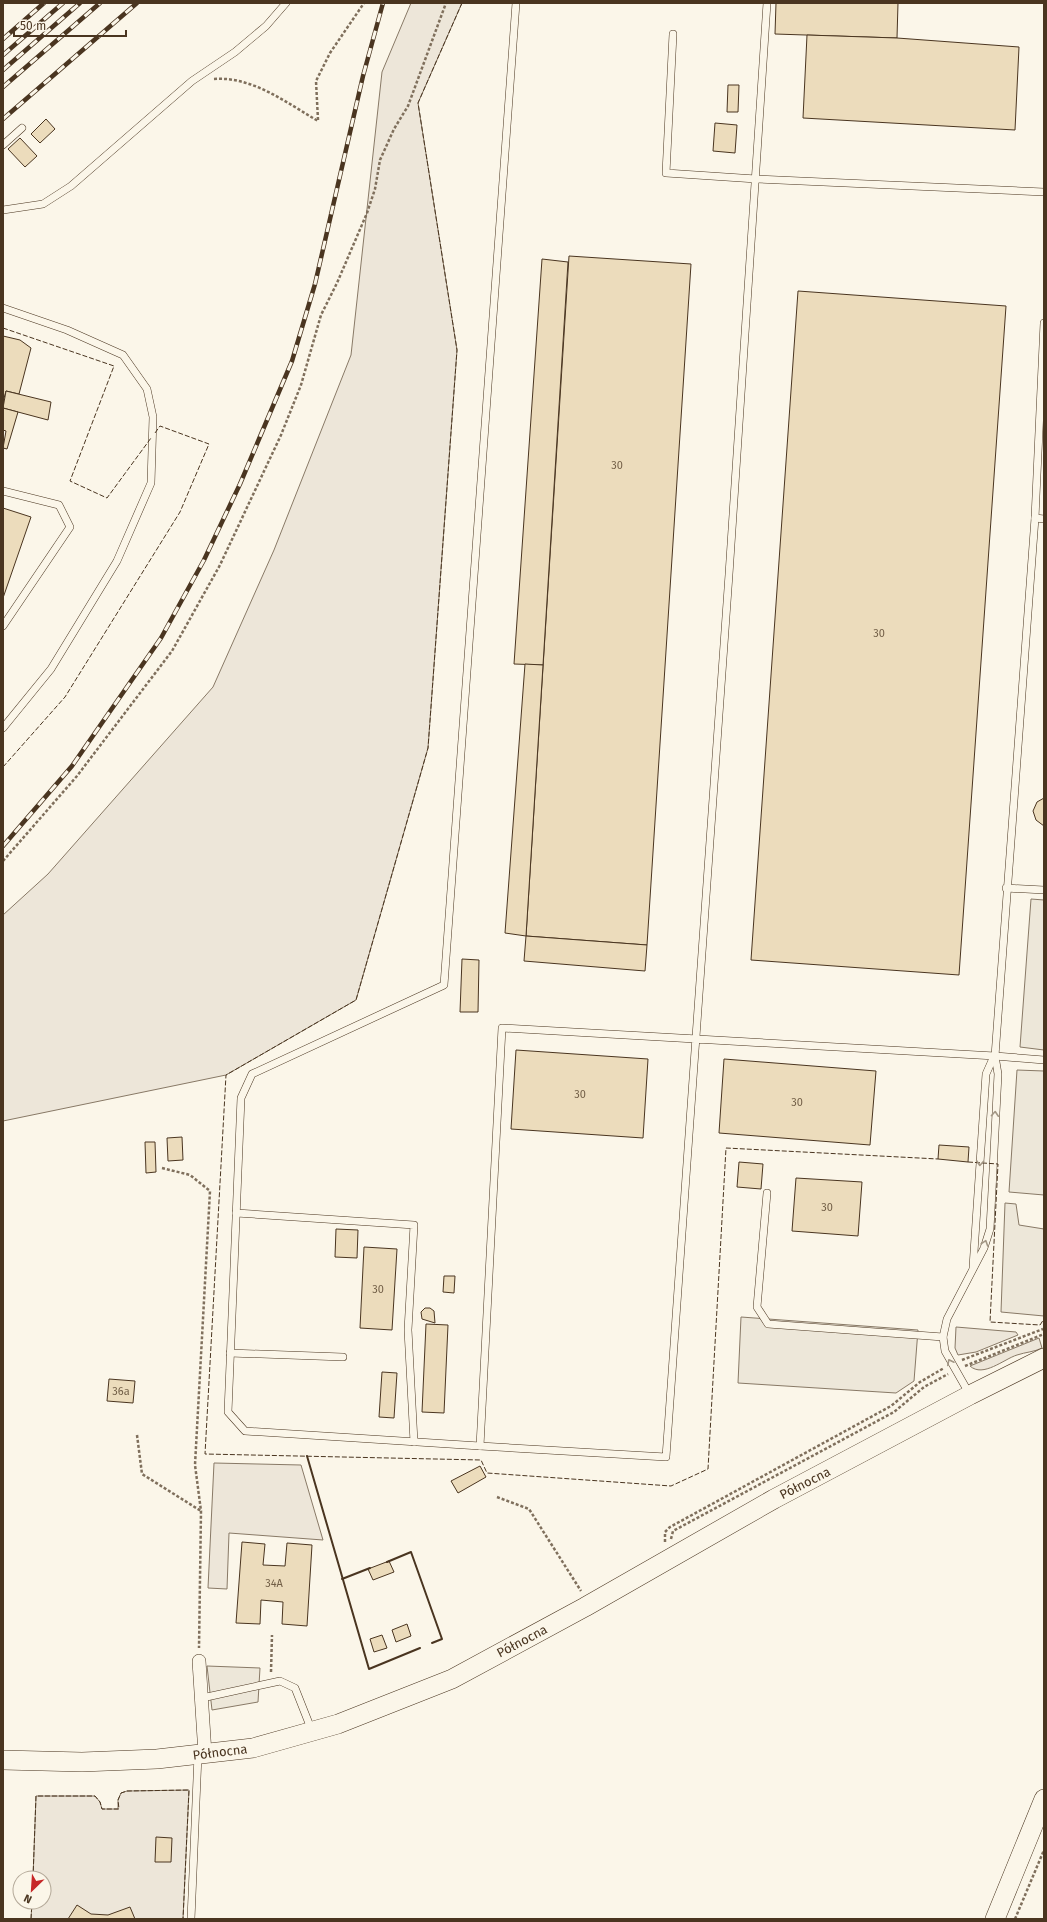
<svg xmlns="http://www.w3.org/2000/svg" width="1047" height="1922" font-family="'Fira Sans',sans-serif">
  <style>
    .green { fill: #ede6d9; stroke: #887966 }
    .parking { fill: #ede7d9; stroke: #887966 }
    .building { fill: #ecdcbc; stroke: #4a3520 }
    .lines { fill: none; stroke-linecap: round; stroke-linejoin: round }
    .lane-casing { stroke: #4a3520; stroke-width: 8 }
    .street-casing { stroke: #4a3520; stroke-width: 14 }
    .secondary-casing { stroke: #4a3520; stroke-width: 20 }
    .path { stroke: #7f6f5c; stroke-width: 2.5; stroke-dasharray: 3 2; stroke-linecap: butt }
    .lane { stroke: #fbf6e9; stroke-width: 7 }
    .street { stroke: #fbf6e9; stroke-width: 13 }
    .secondary { stroke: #fbf6e9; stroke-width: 19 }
    .rail-casing { stroke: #4a3520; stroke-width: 4.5 }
    .rail { stroke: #fbf6e9; stroke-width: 3; stroke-dasharray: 9; stroke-linecap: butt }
    .fence { stroke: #4a3520; stroke-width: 1; stroke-dasharray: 5 2; stroke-linecap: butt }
    .wall { stroke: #4a3520; stroke-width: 2 }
    .oneway { stroke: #a29684 }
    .labels { text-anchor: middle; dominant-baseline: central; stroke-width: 3; stroke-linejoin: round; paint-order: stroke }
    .number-label { font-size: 11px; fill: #725f47 }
    .street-label { font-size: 13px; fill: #4a3520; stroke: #fbf6e9 }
  </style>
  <rect width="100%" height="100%" fill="#fbf6e9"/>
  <g class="green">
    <polygon points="411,3 462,3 418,103 457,350 428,748 356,1000 226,1075 3,1121 3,915 48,874 213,687 274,550 351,355 382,72"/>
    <polygon points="956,1327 1016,1332 1018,1335 976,1352 958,1355 955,1348"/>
    <path d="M1039,1338l3,10c-8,4 -16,4 -25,7 -13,4 -34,23 -47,11z"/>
    <polygon points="214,1463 301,1465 323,1540 229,1533 227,1589 208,1588"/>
    <polygon points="189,1790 183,1919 31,1919 32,1902 44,1902 44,1878 33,1878 36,1796 95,1796 100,1802 102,1809 118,1809 118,1800 121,1793 127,1791"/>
  </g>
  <g class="parking">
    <polygon points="1031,899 1044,900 1044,1050 1020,1047"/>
    <polygon points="1017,1070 1044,1071 1044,1195 1009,1192"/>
    <polygon points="1005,1203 1016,1204 1019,1225 1044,1229 1044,1316 1001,1312"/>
    <polygon points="741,1317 918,1330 914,1381 896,1393 738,1383"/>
    <polygon points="207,1666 260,1668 258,1702 212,1710"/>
  </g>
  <g class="building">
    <polygon points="776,3 898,3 897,38 775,34"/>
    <polygon points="807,35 897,38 1019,47 1015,130 803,118"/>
    <polygon points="728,85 739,85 738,112 727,112"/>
    <polygon points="46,119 55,129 40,143 31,134"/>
    <polygon points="715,123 737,125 735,153 713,151"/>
    <polygon points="20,138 37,156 25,167 8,149"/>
    <polygon points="569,256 691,264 647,945 526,936"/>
    <polygon points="542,259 568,262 543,665 514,664"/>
    <polygon points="798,291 1006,306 959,975 751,960"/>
    <polygon points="3,336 20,340 31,348 19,394 6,391 3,402"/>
    <polygon points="6,391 51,402 48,420 3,408"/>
    <polygon points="3,408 18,412 7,449 3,448 6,431 3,430"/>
    <polygon points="3,508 31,517 3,598"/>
    <polygon points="525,664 543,665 526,936 505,933"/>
    <polygon points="1044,798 1044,826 1036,820 1033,811 1037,802"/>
    <polygon points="526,936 647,945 645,971 524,961"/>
    <polygon points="462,959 479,960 478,1012 460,1012"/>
    <polygon points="516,1050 648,1059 643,1138 511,1129"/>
    <polygon points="724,1059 876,1071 870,1145 719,1133"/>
    <polygon points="182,1137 183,1160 168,1161 167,1138"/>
    <polygon points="145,1142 155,1142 156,1172 146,1173"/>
    <polygon points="939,1145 969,1147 968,1162 938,1159"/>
    <polygon points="739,1162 763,1164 761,1189 737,1187"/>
    <polygon points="796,1178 862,1182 858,1236 792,1231"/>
    <polygon points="336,1229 358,1230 357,1258 335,1257"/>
    <polygon points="364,1247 397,1249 392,1330 360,1328"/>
    <polygon points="444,1276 455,1276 454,1293 443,1292"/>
    <polygon points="425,1308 430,1308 434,1311 435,1323 422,1319 421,1312"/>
    <polygon points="426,1324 448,1325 444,1413 422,1412"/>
    <polygon points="382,1372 397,1373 394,1418 379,1417"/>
    <polygon points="109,1379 135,1381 133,1403 107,1401"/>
    <polygon points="480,1466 486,1477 458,1493 451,1481"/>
    <polygon points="242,1542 265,1544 263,1565 285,1566 287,1543 312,1545 307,1626 282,1624 283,1602 261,1600 260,1624 236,1623"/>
    <polygon points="389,1561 394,1572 373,1580 368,1569"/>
    <polygon points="407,1624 411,1636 396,1642 392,1630"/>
    <polygon points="382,1635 387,1648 374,1652 370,1639"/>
    <polygon points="156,1837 172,1838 171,1862 155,1862"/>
    <polygon points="77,1905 91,1914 108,1915 130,1907 135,1919 68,1919"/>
  </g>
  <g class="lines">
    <defs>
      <g id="lane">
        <path d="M767,3c-30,485 -67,969 -101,1454l-186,-11 22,-418 493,28 49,4"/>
        <polyline points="673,34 666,173 756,179 1044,192"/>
        <polyline points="3,145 22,128"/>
        <polyline points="3,210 43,204 71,186 192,81 235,52 266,26 286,3"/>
        <polyline points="3,308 67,330 123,355 147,389 153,417 151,483 117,561 51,669 3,728"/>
        <polyline points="3,491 59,505 70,527 3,626"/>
        <polyline points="1035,518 1044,519"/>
        <polyline points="1006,888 1044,890"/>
        <polyline points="767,1193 757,1307 768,1324 943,1337"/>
        <polyline points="236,1213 414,1225 408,1330 414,1442"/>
        <polyline points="973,1267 986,1074 994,1056"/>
        <polyline points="230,1353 343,1357"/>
        <polyline points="970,1395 945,1351 943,1337 947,1319 984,1248 990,1229 998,1074 995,1056 1035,518 1044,323"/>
        <polyline points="480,1446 245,1431 228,1412 241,1098 252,1074 444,985 516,3"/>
        <polyline points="202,1698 280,1681 295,1688 312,1731"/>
        <polyline points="191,1919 198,1755"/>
      </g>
      <polyline id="street" points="199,1661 205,1754"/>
      <g id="secondary">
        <polyline points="3,1760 82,1762 157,1759 253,1748 338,1724 452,1679 585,1607 774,1499 970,1395 1044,1358"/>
        <polyline points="995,1919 1044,1799"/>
      </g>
    </defs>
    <use href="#lane" class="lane-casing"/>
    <use href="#street" class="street-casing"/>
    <use href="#secondary" class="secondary-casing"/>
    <g class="path">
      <path d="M214,79c38,-3 73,24 104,42"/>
      <polyline points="318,120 316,81 330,53 364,3"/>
      <polyline points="3,861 77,776 172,651 220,565 281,435 301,385 321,315 337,283 367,213 375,189 380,160 394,129 408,106 446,3"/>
      <polyline points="162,1168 190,1175 210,1191 195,1465 201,1511 199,1648"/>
      <polyline points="962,1360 1043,1329"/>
      <polyline points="965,1366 1044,1334"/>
      <polyline points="137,1435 142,1474 201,1511"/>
      <polyline points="497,1497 529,1509 581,1591"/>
      <polyline points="671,1539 673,1531 894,1412 924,1387 948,1374"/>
      <polyline points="665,1542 665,1532 670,1527 891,1406 920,1382 944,1368"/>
      <polyline points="271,1672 272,1635"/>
      <polyline points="1015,1919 1044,1850"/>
    </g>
    <use href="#lane" class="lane"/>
    <use href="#street" class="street"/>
    <use href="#secondary" class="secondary"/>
    <defs>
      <g id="rail">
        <polyline points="3,39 44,3"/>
        <polyline points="3,55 63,3"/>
        <polyline points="3,70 80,3"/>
        <polyline points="3,87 100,3"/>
        <polyline points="3,119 137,3"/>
        <polyline points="3,846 72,766 161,638 204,560 240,484 292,361 315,284 363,76 383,3"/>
      </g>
    </defs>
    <use href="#rail" class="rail-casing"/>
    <use href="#rail" class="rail"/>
    <g class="fence">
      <polyline points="462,3 418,103 457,350 428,748 356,1000 226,1075 205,1454 481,1460 487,1473 671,1486 708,1469 726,1148 938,1159"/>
      <polyline points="3,328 114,366 70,481 107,498 151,438"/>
      <polyline points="3,767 65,697 180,512 209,444 160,426 155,433"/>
      <polyline points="968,1162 998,1164 990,1322 1040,1325 1044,1319"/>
      <polyline points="33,1878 36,1796 95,1796 100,1802 102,1809 119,1809 118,1800 121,1793 127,1791 189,1790 183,1919"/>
      <polyline points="31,1919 32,1902"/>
    </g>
    <g class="wall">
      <polyline points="307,1456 369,1669 420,1648"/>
      <polyline points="387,1562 411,1552 442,1639 432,1643"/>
      <polyline points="342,1579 370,1568"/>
    </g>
  </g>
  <defs><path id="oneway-chevron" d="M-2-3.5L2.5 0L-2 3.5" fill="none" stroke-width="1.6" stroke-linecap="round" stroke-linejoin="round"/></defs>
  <g class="oneway">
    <use href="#oneway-chevron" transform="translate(995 1114) rotate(-86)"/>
    <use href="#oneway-chevron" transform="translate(980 1163) rotate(94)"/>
    <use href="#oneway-chevron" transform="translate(985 1243) rotate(-72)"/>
    <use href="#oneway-chevron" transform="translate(950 1362) rotate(-117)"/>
  </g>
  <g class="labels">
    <g class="number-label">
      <text x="617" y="465">30</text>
      <text x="879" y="633">30</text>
      <text x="580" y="1094">30</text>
      <text x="797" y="1102">30</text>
      <text x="827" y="1207">30</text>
      <text x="378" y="1289">30</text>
      <text x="121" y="1391">36a</text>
      <text x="274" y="1583">34A</text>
    </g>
    <g class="street-label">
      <text transform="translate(805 1483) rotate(-27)">Północna</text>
      <text transform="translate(522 1641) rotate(-28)">Północna</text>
      <text transform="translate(220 1752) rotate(-7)">Północna</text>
    </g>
  </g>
  <rect width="1047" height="1922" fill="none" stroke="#4a3520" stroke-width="8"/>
  <g transform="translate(32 1890) rotate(205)"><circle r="19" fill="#fbf6e9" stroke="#b4a999"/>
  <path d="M0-3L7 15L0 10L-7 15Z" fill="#c62828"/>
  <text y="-6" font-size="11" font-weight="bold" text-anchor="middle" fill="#4a3520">N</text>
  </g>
  <path d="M14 30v6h112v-6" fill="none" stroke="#4a3520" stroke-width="2"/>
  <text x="20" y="30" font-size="12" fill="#4a3520" stroke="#fbf6e9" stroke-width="3" paint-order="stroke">50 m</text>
</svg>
